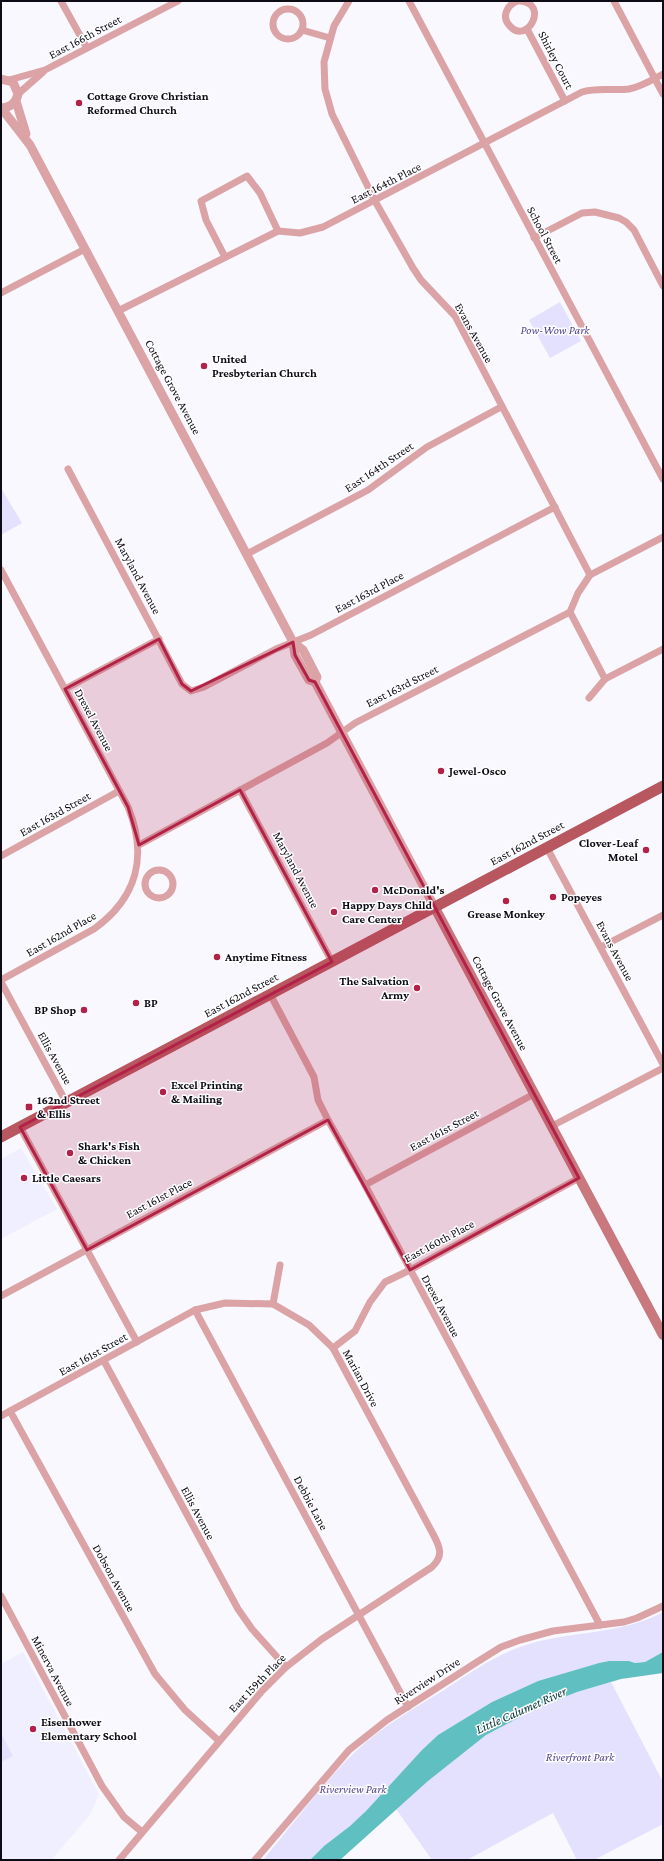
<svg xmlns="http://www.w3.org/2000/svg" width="664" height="1861" font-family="'Crimson Pro',serif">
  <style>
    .built { fill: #f0efff }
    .green { fill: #e4e1fe }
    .water { fill: #60bfc1 }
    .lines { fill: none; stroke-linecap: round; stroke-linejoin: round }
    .minor { stroke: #dba3a5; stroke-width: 7 }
    .tertiary { stroke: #dba3a5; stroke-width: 9 }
    .secondary { stroke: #c9787d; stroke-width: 10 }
    .primary { stroke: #b95760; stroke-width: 11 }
    .marked { fill: #b32149; fill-opacity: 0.2; stroke: #b32149; stroke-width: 3; stroke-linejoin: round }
    .poi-dot { fill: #b32149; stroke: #fff; stroke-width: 1.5 }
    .labels { text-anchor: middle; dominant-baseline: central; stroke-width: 3; stroke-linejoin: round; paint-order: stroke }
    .street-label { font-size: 12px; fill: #0d0b16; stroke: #fff }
    .poi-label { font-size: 12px; font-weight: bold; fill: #0d0b16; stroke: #fff; text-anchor: start }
    .park-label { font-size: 12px; font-style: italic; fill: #544590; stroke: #fff }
    .water-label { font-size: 13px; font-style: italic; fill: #003132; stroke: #fff }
  </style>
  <rect width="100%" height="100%" fill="#f8f8fe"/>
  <g class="built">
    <polygon points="21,1148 57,1209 1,1239 1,1159"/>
    <polygon points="23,1652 99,1794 90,1815 51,1860 1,1860 1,1664"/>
  </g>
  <g class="green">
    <polygon points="560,302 581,341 550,358 529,320"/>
    <polygon points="1,488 22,523 1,535"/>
    <path d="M663,1612v40l-18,10 -10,1 -6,-2h-20l-10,2 -61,18 -46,21 -54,33 -16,15 -56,61 -16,15 -26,20 -14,14h-47c32,-38 65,-85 103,-118 24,-20 52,-36 78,-52 24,-16 49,-33 76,-43 47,-17 99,-11 143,-35z"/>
    <path d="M611,1682l52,100v42l-69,36h-17l-24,-47 -86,47h-35l-36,-51c29,-26 57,-51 88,-73 14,-10 32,-15 45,-25l48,-19z"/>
    <polygon points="1,1733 13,1756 1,1762"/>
  </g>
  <polygon class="water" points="663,1652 663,1673 621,1679 577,1692 529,1711 522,1716 486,1735 428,1781 340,1860 310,1860 324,1846 350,1826 366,1811 422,1750 438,1735 492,1702 538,1681 599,1663 609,1661 629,1661 635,1663 645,1662"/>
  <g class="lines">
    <g class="minor">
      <polyline points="61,1 87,48"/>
      <polyline points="349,1 334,26 324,62 325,89 332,114 375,201 413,268 421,280 455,316 590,575"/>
      <polyline points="409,1 663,479"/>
      <path d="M518,1c-10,3 -17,15 -9,24 18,22 41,-22 11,-24"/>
      <polyline points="614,1 663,94"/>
      <circle cx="288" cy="24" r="15"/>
      <polyline points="527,29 565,101"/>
      <polyline points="302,30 330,38"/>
      <polyline points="9,80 45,70 178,1"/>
      <polyline points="18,94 43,72"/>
      <polyline points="534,238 582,213 595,212 619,218 626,222 634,230 663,286"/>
      <polyline points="225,257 206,220 201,201 247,176 260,193 278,231"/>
      <polyline points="1,293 85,249"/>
      <path d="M118,311l160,-80 22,2 23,-6 259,-135c16,-5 31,-1 47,-3 12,-2 23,-9 34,-15"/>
      <polyline points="68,469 182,684 191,691 204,687 276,649 311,635 555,507"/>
      <polyline points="247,554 368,490 427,447 501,407"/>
      <path d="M1,570l127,237c20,49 9,91 -34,122l-93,51"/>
      <polyline points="570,612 605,679"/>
      <polyline points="65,689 159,639"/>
      <polyline points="589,698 605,679 663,649"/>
      <polyline points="240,790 332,962"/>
      <polyline points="139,845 327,743 355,723 570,612 578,593 590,575 663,537"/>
      <polyline points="547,848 663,1064"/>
      <polyline points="1,856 119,791"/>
      <circle cx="159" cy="884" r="14"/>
      <polyline points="601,947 663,915"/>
      <polyline points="1,982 66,1102"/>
      <polyline points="270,994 314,1077 318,1100 328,1120 365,1185 600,1625"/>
      <polyline points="552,1126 663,1068"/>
      <polyline points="20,1127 137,1342"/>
      <polyline points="365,1185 534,1094"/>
      <polyline points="1,1296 328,1120"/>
      <polyline points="273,1304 280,1265"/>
      <polyline points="195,1310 408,1707"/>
      <polyline points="333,1348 355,1331 370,1302 385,1282 410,1270 579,1178"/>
      <polyline points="104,1361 238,1609 252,1629 286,1667"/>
      <polyline points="10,1411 155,1674 185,1710 219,1741"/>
      <path d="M1,1416l194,-106 30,-7 48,1 36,21 24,23 100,186c7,13 11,22 -1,33l-110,72 -36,28 -24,24 -143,169"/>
      <polyline points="1,1596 102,1786 124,1817 142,1832"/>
      <polyline points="255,1860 349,1750 387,1720 477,1662 501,1647 520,1640 553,1631 624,1622 637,1618 663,1606"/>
    </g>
    <g class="tertiary">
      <path d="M1,79l12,3 5,12c-2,9 -8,14 -17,14"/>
      <polyline points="16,101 26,134"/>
      <polyline points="2,109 30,145 293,642 295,655 309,680 315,682 435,908"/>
      <polyline points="293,642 303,650 317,677 315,682"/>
    </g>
    <polyline class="secondary" points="435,908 663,1335"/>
    <polyline class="primary" points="1,1137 663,786"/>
  </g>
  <path class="marked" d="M159,639l23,45 9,7 102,-49 2,13 14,25 6,2 264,496 -169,92 -82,-150 -241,130 -67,-123 312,-165 -92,-172 -101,55 -11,-38 -63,-118z"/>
  <g class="poi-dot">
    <circle cx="79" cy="103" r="4"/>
    <circle cx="204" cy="366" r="4"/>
    <circle cx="441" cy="771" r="4"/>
    <circle cx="646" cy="850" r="4"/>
    <circle cx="375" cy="890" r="4"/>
    <circle cx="553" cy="897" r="4"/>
    <circle cx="506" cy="901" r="4"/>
    <circle cx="334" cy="912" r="4"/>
    <circle cx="217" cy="957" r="4"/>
    <circle cx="417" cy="988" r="4"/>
    <circle cx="136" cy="1003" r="4"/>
    <circle cx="84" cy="1010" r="4"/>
    <circle cx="163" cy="1092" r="4"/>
    <rect x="25" y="1103" width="8" height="8" rx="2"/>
    <circle cx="70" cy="1153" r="4"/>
    <circle cx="24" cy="1178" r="4"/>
    <circle cx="33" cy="1729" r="4"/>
  </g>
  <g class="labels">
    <g class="street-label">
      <text transform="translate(85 37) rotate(-28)">East 166th Street</text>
      <text transform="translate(556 60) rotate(63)">Shirley Court</text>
      <text transform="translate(386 183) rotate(-27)">East 164th Place</text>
      <text transform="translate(545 235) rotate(62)">School Street</text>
      <text transform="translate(474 333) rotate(61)">Evans Avenue</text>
      <text transform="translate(173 387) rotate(62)">Cottage Grove Avenue</text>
      <text transform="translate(379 467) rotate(-34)">East 164th Street</text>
      <text transform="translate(138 576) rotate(62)">Maryland Avenue</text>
      <text transform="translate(369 592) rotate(-28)">East 163rd Place</text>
      <text transform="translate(402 686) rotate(-27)">East 163rd Street</text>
      <text transform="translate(94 720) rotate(62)">Drexel Avenue</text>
      <text transform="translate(55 814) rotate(-29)">East 163rd Street</text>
      <text transform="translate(527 843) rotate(-28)">East 162nd Street</text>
      <text transform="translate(296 870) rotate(62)">Maryland Avenue</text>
      <text transform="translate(61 934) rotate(-30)">East 162nd Place</text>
      <text transform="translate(615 951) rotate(62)">Evans Avenue</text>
      <text transform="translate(241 995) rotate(-28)">East 162nd Street</text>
      <text transform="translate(500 1003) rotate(62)">Cottage Grove Avenue</text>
      <text transform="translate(55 1058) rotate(61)">Ellis Avenue</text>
      <text transform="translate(444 1130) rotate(-28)">East 161st Street</text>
      <text transform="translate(159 1198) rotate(-28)">East 161st Place</text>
      <text transform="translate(439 1241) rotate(-28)">East 160th Place</text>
      <text transform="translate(441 1306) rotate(62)">Drexel Avenue</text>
      <text transform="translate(93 1354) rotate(-29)">East 161st Street</text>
      <text transform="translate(361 1378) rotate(62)">Marian Drive</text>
      <text transform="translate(311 1503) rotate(62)">Debbie Lane</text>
      <text transform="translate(198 1513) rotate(62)">Ellis Avenue</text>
      <text transform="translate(114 1578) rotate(61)">Dobson Avenue</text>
      <text transform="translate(53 1671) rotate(62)">Minerva Avenue</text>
      <text transform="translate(427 1681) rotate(-33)">Riverview Drive</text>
      <text transform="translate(257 1683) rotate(-46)">East 159th Place</text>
    </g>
    <g class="poi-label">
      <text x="87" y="96">Cottage Grove Christian<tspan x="87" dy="14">Reformed Church</tspan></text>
      <text x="212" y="359">United<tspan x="212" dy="14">Presbyterian Church</tspan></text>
      <text x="449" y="771">Jewel-Osco</text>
      <text x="638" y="843" text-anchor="end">Clover-Leaf<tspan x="638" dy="14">Motel</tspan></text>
      <text x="383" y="890">McDonald's</text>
      <text x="561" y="897">Popeyes</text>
      <text x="342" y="905">Happy Days Child<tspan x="342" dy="14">Care Center</tspan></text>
      <text x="506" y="914" text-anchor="middle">Grease Monkey</text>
      <text x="225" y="957">Anytime Fitness</text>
      <text x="409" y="981" text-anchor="end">The Salvation<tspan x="409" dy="14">Army</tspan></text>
      <text x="144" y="1003">BP</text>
      <text x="76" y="1010" text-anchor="end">BP Shop</text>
      <text x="171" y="1085">Excel Printing<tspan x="171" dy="14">&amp; Mailing</tspan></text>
      <text x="37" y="1100">162nd Street<tspan x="37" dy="14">&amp; Ellis</tspan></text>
      <text x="78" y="1146">Shark's Fish<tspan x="78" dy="14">&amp; Chicken</tspan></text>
      <text x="32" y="1178">Little Caesars</text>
      <text x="41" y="1722">Eisenhower<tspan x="41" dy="14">Elementary School</tspan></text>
    </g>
    <g class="park-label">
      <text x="555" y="330">Pow-Wow Park</text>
      <text x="580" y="1757">Riverfront Park</text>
      <text x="353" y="1789">Riverview Park</text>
    </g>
    <g class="water-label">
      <text transform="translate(521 1710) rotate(-24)">Little Calumet River</text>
    </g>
  </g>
  <rect width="664" height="1861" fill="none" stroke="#0d0b16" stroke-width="4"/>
</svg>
